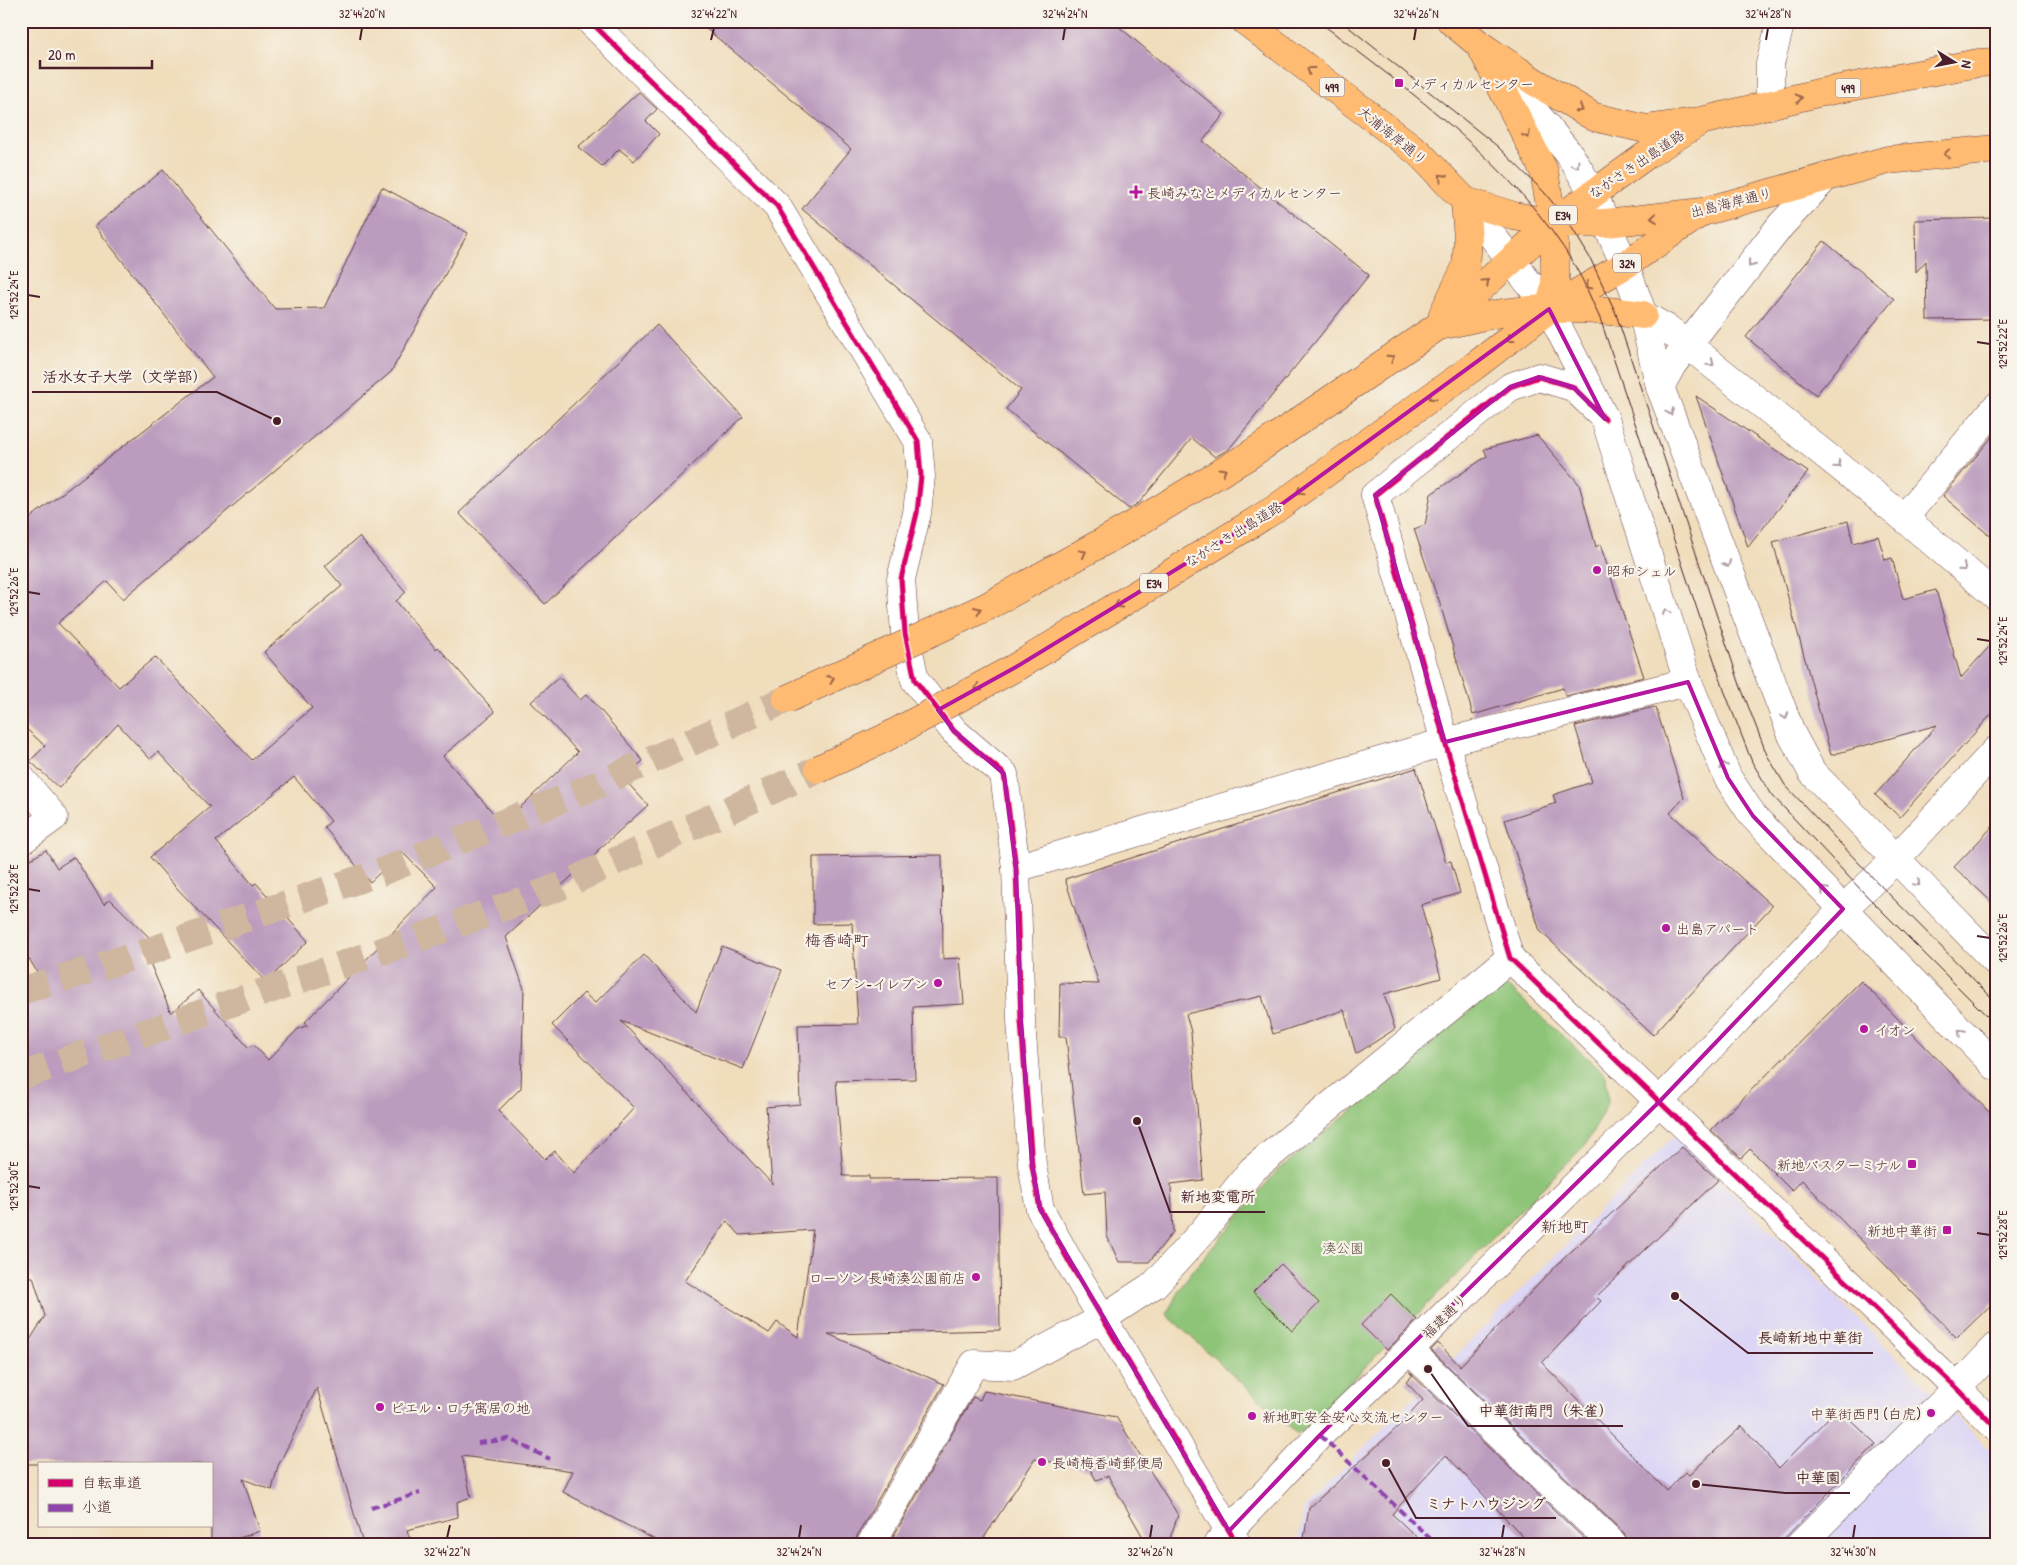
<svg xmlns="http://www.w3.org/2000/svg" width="2017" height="1565" font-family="'Patrick Hand','Klee One',sans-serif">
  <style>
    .built { fill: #dcd5f6 }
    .green { fill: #8dc477; stroke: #6c7251 }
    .building { fill: #bb9bbe; fill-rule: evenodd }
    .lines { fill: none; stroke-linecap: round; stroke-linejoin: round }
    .motorway-tunnel { stroke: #cfb79f; stroke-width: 28; stroke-dasharray: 28 14; stroke-linecap: butt }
    .minor-casing { stroke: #633c41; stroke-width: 29 }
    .tertiary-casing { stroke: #633c41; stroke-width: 29 }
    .trunk-casing { stroke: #633c41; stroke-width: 29 }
    .motorway-casing { stroke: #633c41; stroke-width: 29 }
    .minor { stroke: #fff; stroke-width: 28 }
    .tertiary { stroke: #fff; stroke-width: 28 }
    .trunk { stroke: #ffbb71; stroke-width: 28 }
    .motorway { stroke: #ffbb71; stroke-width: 28 }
    .tram { stroke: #4a1f2b; stroke-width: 1 }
    .motorway-bridge-casing { stroke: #633c41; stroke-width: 29; stroke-linecap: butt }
    .motorway-bridge { stroke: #ffbb71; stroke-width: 28 }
    .quiet { stroke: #8e44ad; stroke-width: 4; stroke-dasharray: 8 4; stroke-linecap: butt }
    .cycleway-casing { stroke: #f7f3e8; stroke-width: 8 }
    .cycleway { stroke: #d6006c; stroke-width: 5 }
    .oneway { stroke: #9b654a }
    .oneway2 { stroke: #ae9aa0 }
    .marked { fill: none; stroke: #b5179e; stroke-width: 4; stroke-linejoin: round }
    .ticks { fill: none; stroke: #4a1f2b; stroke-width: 2 }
    .poi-dot { fill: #b5179e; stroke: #f7f3e8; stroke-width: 2 }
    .labels { text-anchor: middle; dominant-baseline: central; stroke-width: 4.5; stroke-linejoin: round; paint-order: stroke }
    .shield { fill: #f7f3e8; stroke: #7e5f64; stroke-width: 1 }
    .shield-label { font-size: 12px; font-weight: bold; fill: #4a1f2b }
    .poi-label { font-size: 14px; fill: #4a1f2b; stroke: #f7f3e8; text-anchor: start }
    .street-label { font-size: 14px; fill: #4a1f2b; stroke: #f7f3e8 }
    .park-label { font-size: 14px; fill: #5e5142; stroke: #f7f3e8 }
    .quarter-label { font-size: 16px; fill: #4a1f2b; stroke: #f7f3e8 }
    .leader { fill: none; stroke: #4a1f2b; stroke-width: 2 }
    .callout-dot { fill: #4a1f2b; stroke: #f7f3e8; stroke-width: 2 }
    .callout-label { font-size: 15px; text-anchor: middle; font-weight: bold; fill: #4a1f2b; stroke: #f7f3e8; stroke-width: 4.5; stroke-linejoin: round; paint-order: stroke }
    .neatline { fill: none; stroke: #4a1f2b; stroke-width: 2 }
    .ticks-label { font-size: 12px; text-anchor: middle; fill: #4a1f2b }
  </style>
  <rect width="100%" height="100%" fill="#f7f3e8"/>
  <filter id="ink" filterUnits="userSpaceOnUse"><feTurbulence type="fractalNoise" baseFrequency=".02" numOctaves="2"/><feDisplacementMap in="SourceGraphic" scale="10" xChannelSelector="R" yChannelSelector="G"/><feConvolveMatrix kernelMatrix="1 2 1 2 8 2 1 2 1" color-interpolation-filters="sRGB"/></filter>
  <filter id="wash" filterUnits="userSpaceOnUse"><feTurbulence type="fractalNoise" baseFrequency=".0096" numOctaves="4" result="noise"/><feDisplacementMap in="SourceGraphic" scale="20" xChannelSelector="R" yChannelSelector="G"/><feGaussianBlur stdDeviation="1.12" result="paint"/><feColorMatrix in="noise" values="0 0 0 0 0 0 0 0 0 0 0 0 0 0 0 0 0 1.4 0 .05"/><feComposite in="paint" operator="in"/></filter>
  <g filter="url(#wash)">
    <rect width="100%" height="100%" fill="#f0ddbc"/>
    <polygon class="built" points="1675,1135 1996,1457 1996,1544 1298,1544 1304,1508"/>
    <polygon class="green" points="1503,982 1606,1075 1608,1103 1586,1144 1298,1435 1166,1314 1190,1274 1276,1172 1391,1079"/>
    <g id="blocks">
      <g class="building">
        <polygon points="697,21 1112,21 1224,114 1203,141 1369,275 1229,449 1215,457 1192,438 1140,502 1129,509 1006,409 1021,390 802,209 851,149"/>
        <polygon points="639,92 657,109 646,121 659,134 634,161 619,149 602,166 578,147"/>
        <path d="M163,170l112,139 49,-1 58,-121 86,46 -77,139 -268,227 -16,-18 -49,42 61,64 36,-30 97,103 60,-52 -48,-56 78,-66 -17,-20 34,-29 47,55 -10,9 40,48 2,-2 57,65 -52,44 60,68 75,-72 -47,-50 28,-25 21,23 7,-6 56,67 -20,17 25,27 -51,46 1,1 -92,85 18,52 -3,99 -23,23 47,48 10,-8 19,22 60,-65 -82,-83 32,-32 11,10 49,-48 52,57 26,-66 60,24 -39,99 -122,-48 151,163 -6,-77 34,-3 -2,-79 60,-1 -6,-101 -39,1v-67l129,-2 1,104 17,-1 4,46 -51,3 2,72 -79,2 7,95h26v3l129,-1 2,152 -172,4 116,50 -87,152 -2,8h-192l-100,-52 10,-21 -111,-15 9,41 -14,5 1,15 -51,13 5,14h-49l-46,-156 -39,78 -6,24 -29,-11 17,52 -38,13h-11v-80h-190v-110l24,-38 -12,-39 -12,-1v-293l19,-6 -19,-32v-80l25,-15 11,18 17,-11 30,47 6,-5 44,43 -9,9 26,62 27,-23 50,57 6,-2 14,15 30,-31 10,-4 -3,-3 132,-135 -35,-35 -32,30 -46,-55 7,-6 -37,-44 -78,64 37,44 3,-2 52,58 -42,41 -92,-97 -24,-28 60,-50 -52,-55 -8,7 -32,-35 -59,64 -29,-27 15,-15 -24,-22v-199l192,-148 -118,-151zM727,1221l13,14 73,-5 -15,107 -21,-15 -8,11 -84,-52z"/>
        <polygon points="1996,218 1996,319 1927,320 1926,261 1916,272 1915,220"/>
        <polygon points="1824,241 1894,299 1816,395 1746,337"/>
        <polygon points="657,325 743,417 545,604 459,513"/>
        <polygon points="1696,396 1808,472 1748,547"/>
        <polygon points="1996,432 1996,541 1943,496"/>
        <polygon points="1537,435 1579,484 1596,547 1600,544 1644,677 1566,696 1563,688 1473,715 1438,597 1437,597 1414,529 1425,525 1431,494 1487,456 1484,449"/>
        <polygon points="1848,521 1853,543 1878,536 1885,560 1892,558 1903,599 1936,590 1961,678 1996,639 1996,709 1900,817 1875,795 1937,725 1831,755 1773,542"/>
        <polygon points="1654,707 1656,708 1684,798 1670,813 1772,906 1653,1035 1540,931 1505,820 1556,803 1553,795 1592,782 1575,726"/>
        <polygon points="1416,768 1446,862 1451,861 1460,893 1421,905 1441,978 1384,994 1395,1029 1356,1054 1344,1010 1273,1034 1262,996 1186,1014 1191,1032 1203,1180 1171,1184 1173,1232 1149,1262 1119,1262 1107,1236 1105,1192 1084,1194 1066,1037 1059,1037 1060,983 1099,984 1065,879"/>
        <polygon points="1996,823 1996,906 1954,867"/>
        <polygon points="1861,981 1996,1119 1996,1300 1957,1338 1802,1180 1792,1191 1750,1149 1741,1158 1711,1130"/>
        <polygon points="1682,1147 1718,1180 1596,1297 1601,1301 1542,1363 1667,1491 1685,1472 1689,1475 1742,1426 1779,1468 1838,1408 1876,1444 1779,1544 1628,1544 1624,1533 1431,1350 1438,1343 1460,1366 1560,1262"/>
        <polygon points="1281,1264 1319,1303 1292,1331 1253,1292"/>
        <polygon points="1391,1294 1417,1320 1387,1350 1361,1325"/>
        <polygon points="1409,1372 1590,1544 1530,1544 1446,1455 1392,1514 1424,1544 1303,1544 1309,1508 1401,1424 1423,1400 1406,1382 1413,1375"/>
        <polygon points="984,1391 1116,1417 1178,1515 1168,1544 1147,1544 1108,1476 1096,1480 1090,1469 1035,1459 980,1544 889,1544 973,1397 980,1400"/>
      </g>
    </g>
  </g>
  <g filter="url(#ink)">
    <use href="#blocks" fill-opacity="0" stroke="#633c41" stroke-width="1"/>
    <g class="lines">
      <g class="motorway-tunnel">
        <polyline points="21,991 150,951 386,870 585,790 787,699"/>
        <polyline points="21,1076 408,942 559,887 819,769"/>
      </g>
      <defs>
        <g id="minor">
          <polyline points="1643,315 1668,329 1688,345 1904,518 1996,596"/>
          <polyline points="1599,412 1573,387 1539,377 1510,387 1375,495 1445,742 1510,958 1957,1388 1996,1428"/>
          <polyline points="1904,518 1996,407"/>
          <polyline points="21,778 54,817 21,841"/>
          <polyline points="1016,868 1445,742 1688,682"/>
          <polyline points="1409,1350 1613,1544"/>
          <polyline points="871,1544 974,1364 1013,1366 1103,1318 1155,1284 1203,1231 1252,1170 1510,958"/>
          <polyline points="1801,1544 1957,1388 1996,1347"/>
        </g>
        <g id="tertiary">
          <polyline points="590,21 777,206 918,441 921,476 917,513 901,579 905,633 915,680 954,731 1004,774 1016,868 1021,1021 1032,1165 1040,1209 1072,1267 1237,1544"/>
          <polyline points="1498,67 1570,155 1593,193 1606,223 1625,265 1643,315 1660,387 1792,735 1812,772 1996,962"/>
          <polyline points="1770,105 1770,64 1781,21"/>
          <polyline points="1465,201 1549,309 1605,419 1688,682 1728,778 1753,816 1996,1067"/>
          <polyline points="1660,387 1672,365 1781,225 1826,177"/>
          <polyline points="1218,1543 1320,1435 1409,1350 1659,1102 1843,909 1895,860 1996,750"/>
        </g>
        <g id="trunk">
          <polyline points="1245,21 1419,153 1465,201 1514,216 1553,223 1606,223 1702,212 1888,160 1996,149"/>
          <polyline points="1451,21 1480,45 1535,82 1594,117 1646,129 1701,121 1818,93 1978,63 1996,62"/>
        </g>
        <g id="motorway">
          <polyline points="1480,45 1544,171 1553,223 1555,261 1555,287 1549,309"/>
          <polyline points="1443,314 1466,267 1468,239 1465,201"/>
          <path d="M1439,326c21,-4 42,-10 63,-13 47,-7 95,-5 141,2"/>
          <polyline points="1472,368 1549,309 1625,265 1702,212"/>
          <polyline points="1040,577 1133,525 1248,456 1437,327 1553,223 1648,154 1701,121"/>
        </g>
      </defs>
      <use href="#minor" class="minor-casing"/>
      <use href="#tertiary" class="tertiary-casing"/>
      <use href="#trunk" class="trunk-casing"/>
      <use href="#motorway" class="motorway-casing"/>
      <use href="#minor" class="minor"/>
      <use href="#tertiary" class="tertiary"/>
      <use href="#trunk" class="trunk"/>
      <use href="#motorway" class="motorway"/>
      <g class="tram">
        <path d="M1318,21c90,69 199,146 257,245 10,17 18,37 26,55l123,369 28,72 20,33 90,96 134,134"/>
        <polyline points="1341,21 1497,146 1544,192 1569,223 1590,258 1615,311 1740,685 1767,755 1785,785 1874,879 1996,1002"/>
      </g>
      <defs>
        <g id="motorway-bridge">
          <polyline points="787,699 986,607 1040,577"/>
          <polyline points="819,769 883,739 1016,667 1160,580 1275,509 1472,368"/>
        </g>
      </defs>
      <use href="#motorway-bridge" class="motorway-bridge-casing"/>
      <use href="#motorway-bridge" class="motorway-bridge"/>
      <g class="quiet">
        <polyline points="1320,1435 1436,1544"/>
        <polyline points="478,1443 509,1439 550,1459"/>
        <polyline points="371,1508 420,1493"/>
      </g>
      <defs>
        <g id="cycleway">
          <polyline points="590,21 777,206 918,441 921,476 917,513 901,579 905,633 915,680 954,731 1004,774 1016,868 1021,1021 1032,1165 1040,1209 1072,1267 1237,1544"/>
          <polyline points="1605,419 1573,387 1539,377 1510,387 1375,495 1445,742 1510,958 1957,1388 1996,1428"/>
        </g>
      </defs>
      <use href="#cycleway" class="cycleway-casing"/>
      <use href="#cycleway" class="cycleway"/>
    </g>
    <defs><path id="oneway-chevron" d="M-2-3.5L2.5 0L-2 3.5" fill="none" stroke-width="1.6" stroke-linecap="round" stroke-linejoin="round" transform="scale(1.25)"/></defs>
    <g class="oneway">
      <use href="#oneway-chevron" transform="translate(1310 70) rotate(-143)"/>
      <use href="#oneway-chevron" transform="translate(1799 98) rotate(-13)"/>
      <use href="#oneway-chevron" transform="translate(1580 109) rotate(31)"/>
      <use href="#oneway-chevron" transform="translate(1527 135) rotate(62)"/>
      <use href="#oneway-chevron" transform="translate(1947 154) rotate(174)"/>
      <use href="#oneway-chevron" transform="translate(1442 177) rotate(-134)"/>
      <use href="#oneway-chevron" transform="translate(1654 218) rotate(174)"/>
      <use href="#oneway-chevron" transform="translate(1486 282) rotate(-42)"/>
      <use href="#oneway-chevron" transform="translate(1588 286) rotate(150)"/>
      <use href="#oneway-chevron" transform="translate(1510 339) rotate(142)"/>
      <use href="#oneway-chevron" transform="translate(1391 358) rotate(-34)"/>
      <use href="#oneway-chevron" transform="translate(1432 397) rotate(145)"/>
      <use href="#oneway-chevron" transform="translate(1223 471) rotate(-31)"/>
      <use href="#oneway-chevron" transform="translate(1300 491) rotate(145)"/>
      <use href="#oneway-chevron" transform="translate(1083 553) rotate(-29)"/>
      <use href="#oneway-chevron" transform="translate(1118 605) rotate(149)"/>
      <use href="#oneway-chevron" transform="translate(978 610) rotate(-25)"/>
      <use href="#oneway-chevron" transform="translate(831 679) rotate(-25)"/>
      <use href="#oneway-chevron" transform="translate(978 688) rotate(151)"/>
    </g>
    <g class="oneway2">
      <use href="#oneway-chevron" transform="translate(1576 165) rotate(59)"/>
      <use href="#oneway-chevron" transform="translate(1751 264) rotate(128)"/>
      <use href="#oneway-chevron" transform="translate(1711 363) rotate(39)"/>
      <use href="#oneway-chevron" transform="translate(1670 412) rotate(69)"/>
      <use href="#oneway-chevron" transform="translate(1838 465) rotate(39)"/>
      <use href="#oneway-chevron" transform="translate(1727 564) rotate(69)"/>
      <use href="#oneway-chevron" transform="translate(1963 568) rotate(40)"/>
      <use href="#oneway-chevron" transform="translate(1666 612) rotate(-107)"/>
      <use href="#oneway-chevron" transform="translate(1785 716) rotate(69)"/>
      <use href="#oneway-chevron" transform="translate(1723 765) rotate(-113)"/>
      <use href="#oneway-chevron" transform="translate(1917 883) rotate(46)"/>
      <use href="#oneway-chevron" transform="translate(1824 890) rotate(-134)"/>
      <use href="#oneway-chevron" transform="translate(1961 1032) rotate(-135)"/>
    </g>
  </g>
  <path class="marked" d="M1549,309l56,110 -32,-32 -34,-10 -29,10 -135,108 70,247 243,-60 40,96 25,38 90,93 -184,193 -339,333 -91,96 -189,-322 -8,-44 -11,-144 -5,-153 -12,-94 -50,-43 -16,-21 78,-43 259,-158z"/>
  <path class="ticks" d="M360,40l2,-12M711,40l3,-12M1063,40l2,-12M1414,40l2,-12M1766,40l2,-12M28,295l12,2M1977,342l13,2M28,592l12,2M1977,639l13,2M28,889l12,2M1977,936l13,2M28,1186l12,2M1977,1233l13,2M447,1538l3,-13M799,1538l2,-13M1150,1538l2,-13M1502,1538l2,-13M1853,1538l2,-13"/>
  <g class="poi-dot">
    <rect x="1394" y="78" width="10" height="10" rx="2.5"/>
    <path d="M1133.5 184.5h5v5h5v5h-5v5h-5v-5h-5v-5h5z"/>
    <circle cx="1597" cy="570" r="5"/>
    <circle cx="1666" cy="928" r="5"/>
    <circle cx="938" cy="983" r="5"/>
    <circle cx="1864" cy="1029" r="5"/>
    <rect x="1907" y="1159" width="10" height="10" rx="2.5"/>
    <rect x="1942" y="1225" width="10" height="10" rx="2.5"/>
    <circle cx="976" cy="1277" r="5"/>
    <circle cx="380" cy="1407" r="5"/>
    <circle cx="1931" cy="1413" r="5"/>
    <circle cx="1252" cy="1416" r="5"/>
    <circle cx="1042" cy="1462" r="5"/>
  </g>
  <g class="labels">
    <g class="shield">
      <rect x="1319.5" y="77.5" width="25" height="19" rx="4"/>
      <rect x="1835.5" y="78.5" width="25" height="19" rx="4"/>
      <rect x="1549" y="205.5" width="28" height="19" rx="4"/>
      <rect x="1613" y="253.5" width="28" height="19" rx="4"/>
      <rect x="1140" y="573.5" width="28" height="19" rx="4"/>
    </g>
    <g class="shield-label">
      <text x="1332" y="87">499</text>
      <text x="1848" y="88">499</text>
      <text x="1563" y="215">E34</text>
      <text x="1627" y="263">324</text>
      <text x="1154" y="583">E34</text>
    </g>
    <g class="poi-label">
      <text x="1409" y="83">メディカルセンター</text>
      <text x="1147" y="192">長崎みなとメディカルセンター</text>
      <text x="1607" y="570">昭和シェル</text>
      <text x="1676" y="928">出島アパート</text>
      <text x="928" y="983" text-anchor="end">セブン-イレブン</text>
      <text x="1874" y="1029">イオン</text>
      <text x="1902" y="1164" text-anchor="end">新地バスターミナル</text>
      <text x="1937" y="1230" text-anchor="end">新地中華街</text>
      <text x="966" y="1277" text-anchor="end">ローソン 長崎湊公園前店</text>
      <text x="390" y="1407">ピエル・ロチ寓居の地</text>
      <text x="1921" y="1413" text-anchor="end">中華街西門 (白虎)</text>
      <text x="1262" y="1416">新地町安全安心交流センター</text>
      <text x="1052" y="1462">長崎梅香崎郵便局</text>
    </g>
    <g class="street-label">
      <text transform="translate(1393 135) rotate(39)">大浦海岸通り</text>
      <text transform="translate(1636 164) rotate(-34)">ながさき出島道路</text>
      <text transform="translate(1731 202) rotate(-14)">出島海岸通り</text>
      <text transform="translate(1233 534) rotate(-32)">ながさき出島道路</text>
      <text transform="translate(1444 1316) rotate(-45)">福建通り</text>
    </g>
    <g class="park-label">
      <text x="1343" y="1247">湊公園</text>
    </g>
    <g class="quarter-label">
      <text x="837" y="940">梅香崎町</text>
      <text x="1565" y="1226">新地町</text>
    </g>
  </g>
  <path class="leader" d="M277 421L217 392H32M1137 1121L1170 1212H1265M1675 1296L1748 1353H1873M1428 1369L1468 1426H1623M1696 1484L1785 1493H1850M1386 1463L1416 1518H1556"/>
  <g class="callout-dot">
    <circle cx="277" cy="421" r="5"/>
    <circle cx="1137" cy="1121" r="5"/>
    <circle cx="1675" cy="1296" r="5"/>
    <circle cx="1428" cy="1369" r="5"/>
    <circle cx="1696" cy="1484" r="5"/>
    <circle cx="1386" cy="1463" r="5"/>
  </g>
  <g class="callout-label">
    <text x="125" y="382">活水女子大学（文学部）</text>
    <text x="1218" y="1202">新地変電所</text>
    <text x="1810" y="1343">長崎新地中華街</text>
    <text x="1546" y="1416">中華街南門（朱雀）</text>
    <text x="1818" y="1483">中華園</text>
    <text x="1486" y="1509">ミナトハウジング</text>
  </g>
  <rect width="2017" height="1565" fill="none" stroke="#f7f3e8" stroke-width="55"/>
  <rect x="38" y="1462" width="175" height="65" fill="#f7f3e8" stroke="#b29e9c"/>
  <rect x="48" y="1479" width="25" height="8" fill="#d6006c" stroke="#b29e9c"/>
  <text x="82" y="1488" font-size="15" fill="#4a1f2b">自転車道</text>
  <rect x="48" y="1504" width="25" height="8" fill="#8e44ad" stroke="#b29e9c"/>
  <text x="82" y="1512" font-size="15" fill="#4a1f2b">小道</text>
  <g transform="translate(1954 62) rotate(100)" stroke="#f7f3e8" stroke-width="4" paint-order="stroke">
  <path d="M0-4L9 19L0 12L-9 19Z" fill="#4a1f2b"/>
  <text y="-8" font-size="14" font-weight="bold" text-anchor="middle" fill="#4a1f2b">N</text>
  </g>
  <path d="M40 60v8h112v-8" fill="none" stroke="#4a1f2b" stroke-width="2.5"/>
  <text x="48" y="60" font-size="15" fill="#4a1f2b" stroke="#f7f3e8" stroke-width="4" paint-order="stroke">20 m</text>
  <rect x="28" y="28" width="1962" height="1510" class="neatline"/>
  <g class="ticks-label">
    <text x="362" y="18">32°44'20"N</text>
    <text x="714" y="18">32°44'22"N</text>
    <text x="1065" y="18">32°44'24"N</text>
    <text x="1416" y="18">32°44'26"N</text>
    <text x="1768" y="18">32°44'28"N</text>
    <text transform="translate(14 295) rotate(-90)" y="4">129°52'24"E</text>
    <text transform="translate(2003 344) rotate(-90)" y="4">129°52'22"E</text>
    <text transform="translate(14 592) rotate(-90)" y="4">129°52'26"E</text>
    <text transform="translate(2003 641) rotate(-90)" y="4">129°52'24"E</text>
    <text transform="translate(14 889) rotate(-90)" y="4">129°52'28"E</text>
    <text transform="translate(2003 938) rotate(-90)" y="4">129°52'26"E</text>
    <text transform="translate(14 1186) rotate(-90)" y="4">129°52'30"E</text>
    <text transform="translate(2003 1235) rotate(-90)" y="4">129°52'28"E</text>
    <text x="447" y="1556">32°44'22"N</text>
    <text x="799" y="1556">32°44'24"N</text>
    <text x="1150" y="1556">32°44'26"N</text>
    <text x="1502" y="1556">32°44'28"N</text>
    <text x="1853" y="1556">32°44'30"N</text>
  </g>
</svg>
